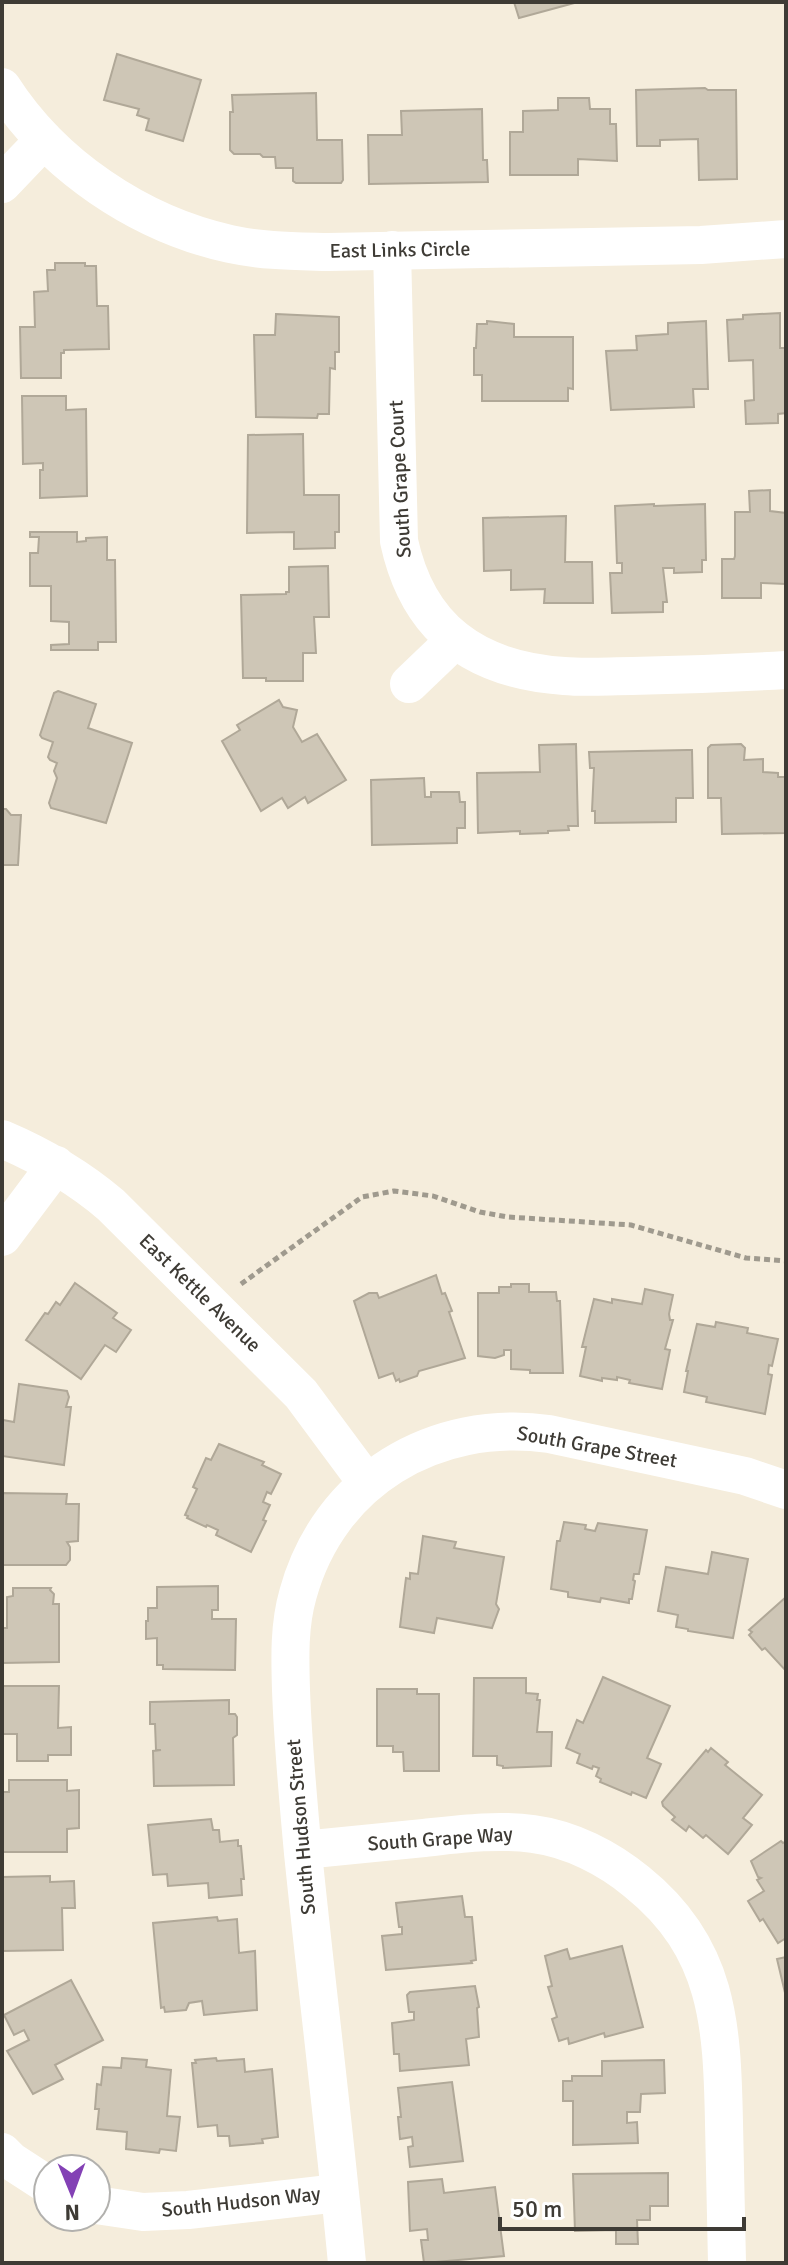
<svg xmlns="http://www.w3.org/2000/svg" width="788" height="2265" font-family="Signika,sans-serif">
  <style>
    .building { fill: #cec6b6; stroke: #b0a898; stroke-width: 2 }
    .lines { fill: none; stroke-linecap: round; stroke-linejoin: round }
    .path { stroke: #9f9a8e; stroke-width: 5; stroke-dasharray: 6 4; stroke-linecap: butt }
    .minor { stroke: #fff; stroke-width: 38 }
    .labels { text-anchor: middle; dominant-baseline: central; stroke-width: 6; stroke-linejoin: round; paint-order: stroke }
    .street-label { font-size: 20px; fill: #3e3b35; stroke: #fff }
  </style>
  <rect width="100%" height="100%" fill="#f5eddc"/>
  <g class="building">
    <polygon points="514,2 578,2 519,18"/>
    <polygon points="117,54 201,80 183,141 146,130 149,119 137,115 139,109 104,100"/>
    <polygon points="705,88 708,90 736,90 737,179 699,180 698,139 660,140 660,146 637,146 636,90"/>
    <polygon points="316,93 317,140 342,140 343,180 341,183 296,183 293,181 293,168 276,168 275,157 263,157 260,154 234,154 230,150 230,112 233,112 232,95"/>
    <polygon points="558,98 589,98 590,109 610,109 610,124 616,124 617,161 578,159 578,175 510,175 510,132 523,132 523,111 558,110"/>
    <polygon points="482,109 483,160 487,160 488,182 369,184 368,135 402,135 401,111"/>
    <polygon points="55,263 85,263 85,266 96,266 97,306 108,306 109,349 64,350 64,353 61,353 61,378 21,378 20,327 35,327 34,292 48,291 47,270 55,270"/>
    <polygon points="780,313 780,348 786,348 786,413 778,414 778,423 746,424 745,401 754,400 753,360 729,361 727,320 743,319 743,315"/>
    <polygon points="276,314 339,317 339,352 335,352 335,369 330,368 329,414 318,414 317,418 256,417 254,335 275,335"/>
    <polygon points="487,321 514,324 514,337 573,337 573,389 568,388 568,401 482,401 482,375 474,375 474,348 476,348 477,324 487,324"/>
    <polygon points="706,321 708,389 693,389 694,407 611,410 606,351 637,350 636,336 668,334 668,323"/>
    <polygon points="22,396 66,396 66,410 86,409 87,496 40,498 40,470 43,470 43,463 23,464"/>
    <polygon points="303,434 304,495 339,495 339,532 335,532 335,548 294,549 294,532 247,533 248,435"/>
    <polygon points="770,490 770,511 786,513 786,584 761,583 761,598 722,598 722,559 734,559 735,556 735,512 750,512 749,491"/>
    <polygon points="654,504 654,506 705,504 706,560 702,560 702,572 674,573 674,568 663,568 667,602 663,602 663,612 612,613 610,573 622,573 622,563 617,563 615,506"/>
    <polygon points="566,516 565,562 592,562 593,603 544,603 545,589 511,590 511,570 484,571 483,518"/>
    <polygon points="30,532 77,532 77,542 86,541 86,538 107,537 107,560 115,560 116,642 98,642 98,650 51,650 51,645 69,644 69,622 51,621 51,586 30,586 30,553 38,553 39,537 30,537"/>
    <polygon points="328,566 329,617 314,617 316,653 303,653 303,681 266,681 266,678 243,678 241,595 286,594 286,592 289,592 289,567"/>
    <polygon points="58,691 96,704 88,728 132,743 106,823 51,808 49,803 57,778 54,771 57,763 50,760 48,757 53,742 42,738 40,735 54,693"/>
    <polygon points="279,700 283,707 297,710 293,727 302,742 317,734 346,780 308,803 305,797 288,808 282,798 261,811 222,741 240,730 237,725"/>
    <polygon points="576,744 578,826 568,826 569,830 548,831 548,833 520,834 520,831 478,833 477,773 540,772 539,745"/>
    <polygon points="741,744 745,748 744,760 763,759 763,772 778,773 778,777 786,777 786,833 722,834 721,798 708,798 708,748 711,745"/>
    <polygon points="687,750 692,750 693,798 676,798 676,822 595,823 595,811 592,811 594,768 590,768 589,752"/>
    <polygon points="424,778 425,797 431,797 431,792 459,792 460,802 465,802 465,828 457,828 457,843 372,845 371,780"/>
    <polygon points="2,809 6,809 11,815 21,815 18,865 2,865"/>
    <polygon points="436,1275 442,1294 445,1293 452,1311 449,1312 465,1358 419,1371 417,1376 400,1382 399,1379 396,1381 393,1373 379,1378 354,1301 369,1293 377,1293 379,1298"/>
    <polygon points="75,1283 117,1313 113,1318 131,1330 116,1352 105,1345 81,1379 26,1340 45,1313 48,1314 56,1302 60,1305"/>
    <polygon points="511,1284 529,1284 529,1292 556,1292 557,1301 560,1301 563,1373 530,1373 530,1370 511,1369 511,1350 504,1350 504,1355 495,1358 478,1356 478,1293 499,1293 499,1287 511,1287"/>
    <polygon points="645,1289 673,1295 669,1314 670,1320 673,1320 665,1349 670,1350 662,1389 629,1383 630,1380 617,1377 617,1380 602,1378 602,1381 580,1376 586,1347 582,1347 594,1299 612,1303 612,1299 642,1304"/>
    <polygon points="716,1322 748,1328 747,1333 778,1339 772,1366 769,1365 768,1374 772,1375 765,1414 706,1402 707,1397 684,1392 688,1371 686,1371 697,1324 715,1327"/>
    <polygon points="19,1384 67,1391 69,1397 66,1407 71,1407 64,1465 2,1456 3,1420 14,1422"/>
    <polygon points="219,1444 264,1462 262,1465 281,1474 271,1494 267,1492 263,1502 270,1505 263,1520 266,1521 251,1552 216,1535 218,1530 207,1525 206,1527 187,1518 188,1516 185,1515 197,1489 193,1487 206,1458 211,1460"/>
    <polygon points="2,1493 67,1494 66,1504 79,1504 78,1541 67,1542 70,1547 70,1560 66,1565 2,1565"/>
    <polygon points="564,1522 586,1525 585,1529 595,1531 598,1523 647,1530 639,1574 634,1574 633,1580 635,1581 632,1599 629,1599 629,1603 601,1598 600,1602 568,1597 568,1592 551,1589 557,1541 560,1541"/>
    <polygon points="423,1536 456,1542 454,1548 504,1557 496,1604 499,1609 492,1628 437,1618 434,1633 400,1627 406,1578 410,1579 410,1573 418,1574"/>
    <polygon points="712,1552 748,1559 733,1638 688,1631 688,1629 676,1627 678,1615 658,1611 666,1567 708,1574"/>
    <polygon points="218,1586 218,1610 212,1610 212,1619 236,1619 235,1670 163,1669 163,1665 157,1665 157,1638 146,1639 146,1621 148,1621 148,1608 157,1608 157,1587"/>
    <polygon points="13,1588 51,1588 50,1590 54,1594 53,1604 59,1604 59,1662 2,1663 2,1628 7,1628 7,1597 13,1596"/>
    <polygon points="786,1597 786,1671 765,1648 762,1650 749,1635 752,1632 749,1630"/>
    <polygon points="603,1677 670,1706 647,1758 661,1764 646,1798 632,1792 631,1795 600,1782 601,1779 596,1776 599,1768 593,1766 592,1769 577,1763 580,1754 566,1748 577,1720 583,1723"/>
    <polygon points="474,1678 526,1678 526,1693 538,1694 537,1700 540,1700 537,1732 552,1732 551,1766 503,1768 503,1766 497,1765 497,1756 473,1756"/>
    <polygon points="2,1686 59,1686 58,1728 71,1727 71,1755 48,1755 48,1761 17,1761 17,1734 2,1734"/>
    <polygon points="377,1689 417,1689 417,1694 439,1694 439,1771 404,1771 403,1752 393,1752 393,1746 377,1746"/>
    <polygon points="229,1700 229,1714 235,1714 237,1717 237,1735 233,1738 234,1785 154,1786 153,1751 161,1750 156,1750 155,1724 150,1724 150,1702"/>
    <polygon points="711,1748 728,1762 725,1765 762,1795 743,1818 752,1825 728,1854 706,1835 703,1838 689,1826 686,1831 672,1820 675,1817 663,1806 662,1802 706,1750 708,1752"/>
    <polygon points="9,1780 67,1780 67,1791 79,1790 79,1828 67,1829 67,1852 2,1852 2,1792 9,1792"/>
    <polygon points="211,1819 213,1830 219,1830 220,1842 238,1840 238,1846 241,1846 244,1879 241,1879 242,1895 209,1898 208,1883 168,1886 167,1874 153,1875 148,1825"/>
    <polygon points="781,1841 783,1843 786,1841 786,1938 778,1943 763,1919 760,1921 748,1901 764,1891 757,1880 761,1878 758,1877 751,1861"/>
    <polygon points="50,1876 50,1882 74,1881 75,1908 62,1908 63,1950 2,1951 2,1877"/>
    <polygon points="462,1896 465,1917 472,1917 476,1960 471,1961 472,1963 386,1970 382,1936 402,1934 402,1927 399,1927 396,1903"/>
    <polygon points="217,1917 218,1921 237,1919 239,1953 255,1951 257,2010 204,2015 202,2001 189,2003 186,2010 165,2012 164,2007 161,2008 153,1923"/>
    <polygon points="622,1946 643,2027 605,2037 604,2033 569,2044 568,2038 559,2041 552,2019 557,2017 548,1987 552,1986 545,1956 567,1949 570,1959"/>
    <polygon points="786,1957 786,1997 777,1959"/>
    <polygon points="71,1980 103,2040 55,2065 63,2079 33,2094 7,2051 29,2040 24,2030 14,2035 4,2015"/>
    <polygon points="475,1986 479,2007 477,2008 479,2037 466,2039 469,2065 400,2071 399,2054 394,2054 392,2023 414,2020 414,2012 409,2012 407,1995 410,1992"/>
    <polygon points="122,2058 147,2060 146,2067 171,2070 167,2116 180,2117 176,2151 160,2149 159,2153 126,2149 127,2132 97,2129 99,2109 95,2109 97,2084 101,2085 103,2067 121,2068"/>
    <polygon points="216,2058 217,2061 244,2059 245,2072 272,2069 278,2137 262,2139 263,2143 230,2146 229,2136 218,2136 217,2125 198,2127 192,2063 196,2063 195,2060"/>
    <polygon points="664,2060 665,2093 641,2094 640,2112 627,2112 627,2123 637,2122 638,2143 573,2145 573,2101 563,2101 563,2081 572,2081 572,2076 602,2076 602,2061"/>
    <polygon points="452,2082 463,2161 410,2167 408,2147 413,2146 412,2137 400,2139 398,2117 401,2117 398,2088"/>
    <polygon points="668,2173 668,2206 650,2206 650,2220 637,2220 638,2244 616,2244 616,2230 575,2231 573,2174"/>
    <polygon points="442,2179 444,2193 495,2187 504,2256 424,2263 421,2240 428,2240 427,2229 410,2231 408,2182"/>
  </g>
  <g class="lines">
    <polyline class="path" points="241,1284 362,1197 394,1191 433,1196 480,1212 508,1217 631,1225 746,1258 786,1261"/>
    <g class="minor">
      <path d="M2,87c50,78 137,137 228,157 32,7 65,7 98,8l373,-7 85,-6"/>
      <polyline points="2,184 44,140"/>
      <path d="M392,250l7,291c19,88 76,129 165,135 23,2 46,0 68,0 52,-1 103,-3 154,-6"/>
      <polyline points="409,684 455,640"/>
      <path d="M2,1139c40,17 75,37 109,66l190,189 66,89"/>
      <polyline points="2,1237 56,1165"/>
      <path d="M303,1850c40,-4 81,-8 121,-12 36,-4 73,-9 109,-4 38,5 75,24 104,48 82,66 85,143 87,241 1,47 2,93 3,140"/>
      <polyline points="2,2152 11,2161 48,2185"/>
      <polyline points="96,2205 143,2212 188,2210 338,2193"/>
      <path d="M347,2263c-13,-137 -30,-273 -44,-410 -5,-54 -10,-108 -12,-163 -1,-32 -2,-65 7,-96 31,-113 136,-176 251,-160l196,42 41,14"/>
    </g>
  </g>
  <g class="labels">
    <g class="street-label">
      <text transform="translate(400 250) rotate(-1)">East Links Circle</text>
      <text transform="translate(400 479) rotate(-93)">South Grape Court</text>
      <text transform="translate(200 1293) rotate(44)">East Kettle Avenue</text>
      <text transform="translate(597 1447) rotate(10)">South Grape Street</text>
      <text transform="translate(301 1827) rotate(-95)">South Hudson Street</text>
      <text transform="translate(440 1839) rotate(-4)">South Grape Way</text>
      <text transform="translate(241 2202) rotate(-6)">South Hudson Way</text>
    </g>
  </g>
  <rect width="788" height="2265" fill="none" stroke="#3e3b35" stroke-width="8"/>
  <g transform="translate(72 2193) rotate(179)"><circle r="38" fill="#ffffff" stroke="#b2b1ae" stroke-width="2"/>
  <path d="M0-6L14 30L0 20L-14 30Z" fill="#8341b5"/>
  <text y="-12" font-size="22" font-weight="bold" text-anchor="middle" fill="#3e3b35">N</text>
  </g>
  <path d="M500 2217v12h244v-12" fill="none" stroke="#3e3b35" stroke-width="4"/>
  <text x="512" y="2217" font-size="24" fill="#3e3b35" stroke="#ffffff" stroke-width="6" paint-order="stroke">50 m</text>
</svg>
